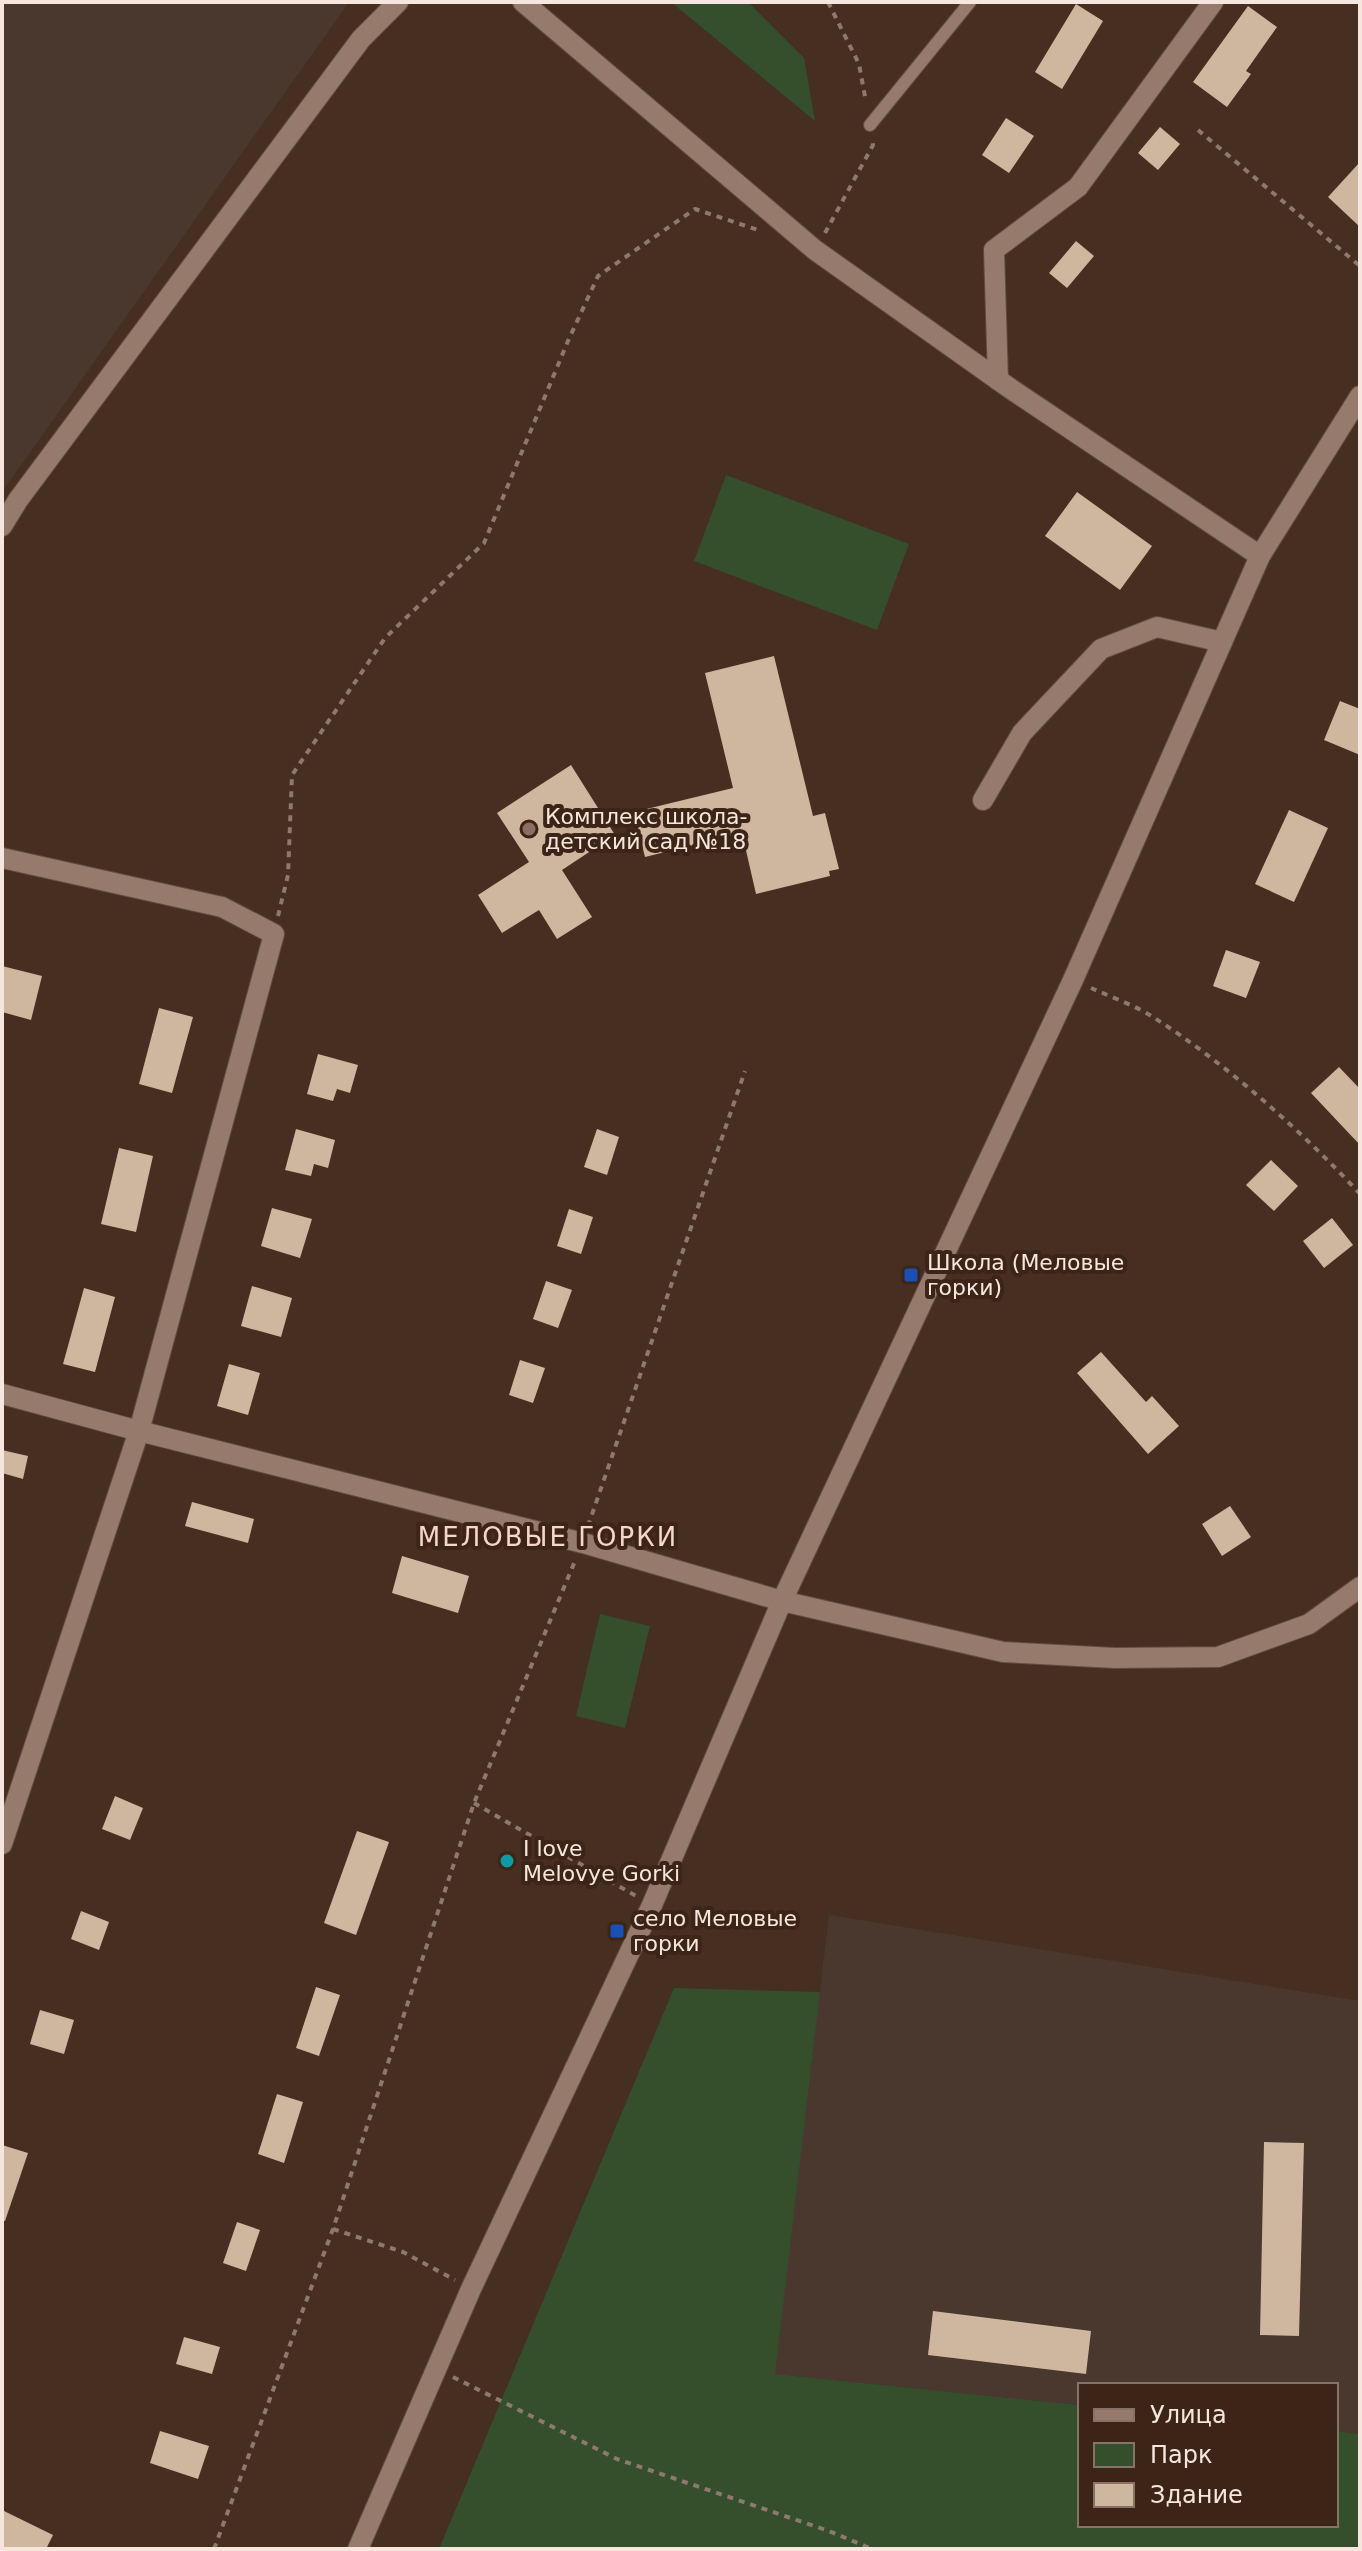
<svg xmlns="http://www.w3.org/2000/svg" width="1362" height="2551" font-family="'DejaVu Sans',sans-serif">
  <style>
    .industrial { fill: #4a382f }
    .green { fill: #354e2c }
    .building { fill: #ceb69f }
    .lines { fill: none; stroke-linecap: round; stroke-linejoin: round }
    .service-casing { stroke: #614c40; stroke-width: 14 }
    .minor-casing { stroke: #614c40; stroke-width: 22 }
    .tertiary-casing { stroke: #614c40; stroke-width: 22 }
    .path { stroke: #8d796e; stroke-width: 4; stroke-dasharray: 6 6; stroke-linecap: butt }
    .service { stroke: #967a6b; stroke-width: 12 }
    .minor { stroke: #967a6b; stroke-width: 20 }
    .tertiary { stroke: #967a6b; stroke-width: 20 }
    .education-dot { fill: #8d6e63; stroke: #3c2417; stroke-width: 3 }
    .transit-dot { fill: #1a4fb4; stroke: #3c2417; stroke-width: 3 }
    .culture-dot { fill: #0f9aa8; stroke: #3c2417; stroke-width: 3 }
    .labels { text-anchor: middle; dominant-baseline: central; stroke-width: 8; stroke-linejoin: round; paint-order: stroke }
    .poi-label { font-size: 22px; fill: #f6e6de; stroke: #3c2417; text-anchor: start }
    .quarter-label { font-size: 26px; letter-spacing: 2px; fill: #f6d6c6; stroke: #3c2417 }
  </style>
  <rect width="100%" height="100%" fill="#462e21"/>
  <g class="industrial">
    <polygon points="2,2 349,2 2,492"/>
    <polygon points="829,1915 1360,2001 1360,2434 1336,2431 1336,2385 1080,2385 1080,2405 774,2374"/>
  </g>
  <g class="green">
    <polygon points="671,2 748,2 804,58 815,121"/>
    <polygon points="726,475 909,544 877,630 694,561"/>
    <polygon points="600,1614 650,1626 625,1728 576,1716"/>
    <polygon points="674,1988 820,1992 775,2374 1080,2405 1080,2525 1336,2525 1336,2431 1360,2434 1360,2549 439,2549"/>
  </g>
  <g class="building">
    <polygon points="1076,4 1103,21 1062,89 1035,72"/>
    <polygon points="1248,6 1277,27 1246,71 1251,74 1227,107 1193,82"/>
    <polygon points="1006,118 1034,136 1009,173 982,155"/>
    <polygon points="1160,127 1180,144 1158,170 1138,153"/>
    <polygon points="1360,162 1360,227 1328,197"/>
    <polygon points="1076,241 1094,256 1067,288 1049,273"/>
    <polygon points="1077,492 1152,546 1120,590 1045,536"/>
    <polygon points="774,656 813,816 825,813 839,869 829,871 830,876 756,894 742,833 645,857 634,812 733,788 705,673"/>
    <polygon points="1340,701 1360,709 1360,755 1324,740"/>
    <polygon points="571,765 615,835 562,870 592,917 557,939 539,910 502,933 478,895 529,862 497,813"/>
    <polygon points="1289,810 1328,828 1294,902 1255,884"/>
    <polygon points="1226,950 1260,962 1246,998 1213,986"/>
    <polygon points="2,966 42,976 31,1020 2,1012"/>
    <polygon points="159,1008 193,1017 172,1093 139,1084"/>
    <polygon points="318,1054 358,1065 350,1093 337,1089 333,1101 307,1094"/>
    <polygon points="1339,1067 1360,1089 1360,1145 1311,1093"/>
    <polygon points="296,1129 335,1140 328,1168 314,1164 311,1176 285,1170"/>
    <polygon points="597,1129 619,1137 607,1175 584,1167"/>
    <polygon points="119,1148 153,1156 136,1232 101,1224"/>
    <polygon points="1271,1160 1298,1186 1274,1211 1246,1185"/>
    <polygon points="272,1208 312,1219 300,1258 261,1246"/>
    <polygon points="569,1209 593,1217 581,1254 557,1246"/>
    <polygon points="1332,1218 1353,1245 1324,1268 1303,1241"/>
    <polygon points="546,1281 572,1290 558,1328 533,1319"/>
    <polygon points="252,1286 292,1298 281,1337 241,1326"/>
    <polygon points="84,1288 115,1297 95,1372 63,1364"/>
    <polygon points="1101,1352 1146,1402 1152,1396 1179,1426 1148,1454 1077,1373"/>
    <polygon points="520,1360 545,1368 533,1403 509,1395"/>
    <polygon points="229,1364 260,1373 248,1415 217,1406"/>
    <polygon points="2,1450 28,1456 23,1479 2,1473"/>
    <polygon points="192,1502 254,1519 248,1543 185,1526"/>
    <polygon points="1230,1506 1251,1537 1222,1556 1202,1524"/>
    <polygon points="402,1556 469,1576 458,1613 392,1593"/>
    <polygon points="115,1796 143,1808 130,1840 102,1829"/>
    <polygon points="357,1831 389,1842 356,1935 324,1923"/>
    <polygon points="81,1911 109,1922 99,1950 71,1939"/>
    <polygon points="316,1987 340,1995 319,2056 296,2048"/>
    <polygon points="40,2010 74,2020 64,2054 30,2044"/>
    <polygon points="277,2094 303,2102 284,2163 258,2154"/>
    <polygon points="1264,2142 1304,2143 1299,2336 1260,2335"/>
    <polygon points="2,2145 28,2153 5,2221 2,2221"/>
    <polygon points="237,2222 260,2230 246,2271 223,2263"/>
    <polygon points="933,2311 1091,2331 1086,2374 928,2355"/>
    <polygon points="184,2337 220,2347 212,2374 176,2364"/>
    <polygon points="160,2431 209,2446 198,2479 150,2463"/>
    <polygon points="2,2510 53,2535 46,2549 2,2549"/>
  </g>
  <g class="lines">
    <defs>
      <polyline id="service" points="870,125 970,2"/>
      <g id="minor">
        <polyline points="523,2 815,250 1011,389 1260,556"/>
        <polyline points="998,380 994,250 1078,187 1213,2"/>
        <polyline points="2,526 18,500 361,39 398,2"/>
        <polyline points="983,800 1022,733 1101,649 1157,627 1222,642"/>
        <polyline points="2,858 222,907 274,934 139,1431 2,1844"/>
        <polyline points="2,1394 139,1431 583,1543 782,1601 1003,1652 1115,1658 1218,1657 1309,1624 1360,1587"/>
      </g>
      <polyline id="tertiary" points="358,2549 471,2289 652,1905 782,1601 1073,980 1260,556 1360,396"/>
    </defs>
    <use href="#service" class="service-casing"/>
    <use href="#minor" class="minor-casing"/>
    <use href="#tertiary" class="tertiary-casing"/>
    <g class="path">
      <polyline points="828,2 859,64 866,102"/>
      <polyline points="1198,130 1360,266"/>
      <polyline points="825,233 873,145 872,138"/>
      <polyline points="278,916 288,875 292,775 385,638 484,543 568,341 598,276 695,209 761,231"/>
      <path d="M1091,988c20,9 43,17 62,29 72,46 149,114 207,177"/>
      <polyline points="2,1210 2,1217"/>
      <polyline points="588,1526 745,1071"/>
      <polyline points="474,1803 636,1896"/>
      <polyline points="333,2229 403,2252 455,2280"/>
      <polyline points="453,2377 617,2459 829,2531 872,2549"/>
      <polyline points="214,2549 333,2229 474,1803 575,1561"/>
    </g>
    <use href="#service" class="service"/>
    <use href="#minor" class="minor"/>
    <use href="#tertiary" class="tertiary"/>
  </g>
  <circle class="education-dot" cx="529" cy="829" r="8"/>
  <g class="transit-dot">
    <rect x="903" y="1267" width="16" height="16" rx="4"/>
    <rect x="609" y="1923" width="16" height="16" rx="4"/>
  </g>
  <circle class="culture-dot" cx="507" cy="1861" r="8"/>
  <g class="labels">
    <g class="poi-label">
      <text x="545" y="816">Комплекс школа-<tspan x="545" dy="25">детский сад №18</tspan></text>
      <text x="927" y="1262">Школа (Меловые<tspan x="927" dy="25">горки)</tspan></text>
      <text x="523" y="1848">I love<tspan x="523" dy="25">Melovye Gorki</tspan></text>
      <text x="633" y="1918">село Меловые<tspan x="633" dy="25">горки</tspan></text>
    </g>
    <g class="quarter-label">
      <text x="548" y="1537">МЕЛОВЫЕ ГОРКИ</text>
    </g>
  </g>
  <rect width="1362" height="2551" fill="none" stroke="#f6e6de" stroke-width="8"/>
  <rect x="1078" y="2383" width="260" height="144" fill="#3c2417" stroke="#867267" stroke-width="2"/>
  <rect x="1094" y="2409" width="40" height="12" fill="#967a6b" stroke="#867267" stroke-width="2"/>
  <text x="1150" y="2423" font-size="24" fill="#f6e6de">Улица</text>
  <rect x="1094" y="2443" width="40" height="24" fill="#354e2c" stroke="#867267" stroke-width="2"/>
  <text x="1150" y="2463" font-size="24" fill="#f6e6de">Парк</text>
  <rect x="1094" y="2483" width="40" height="24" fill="#ceb69f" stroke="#867267" stroke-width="2"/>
  <text x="1150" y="2503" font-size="24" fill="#f6e6de">Здание</text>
</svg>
